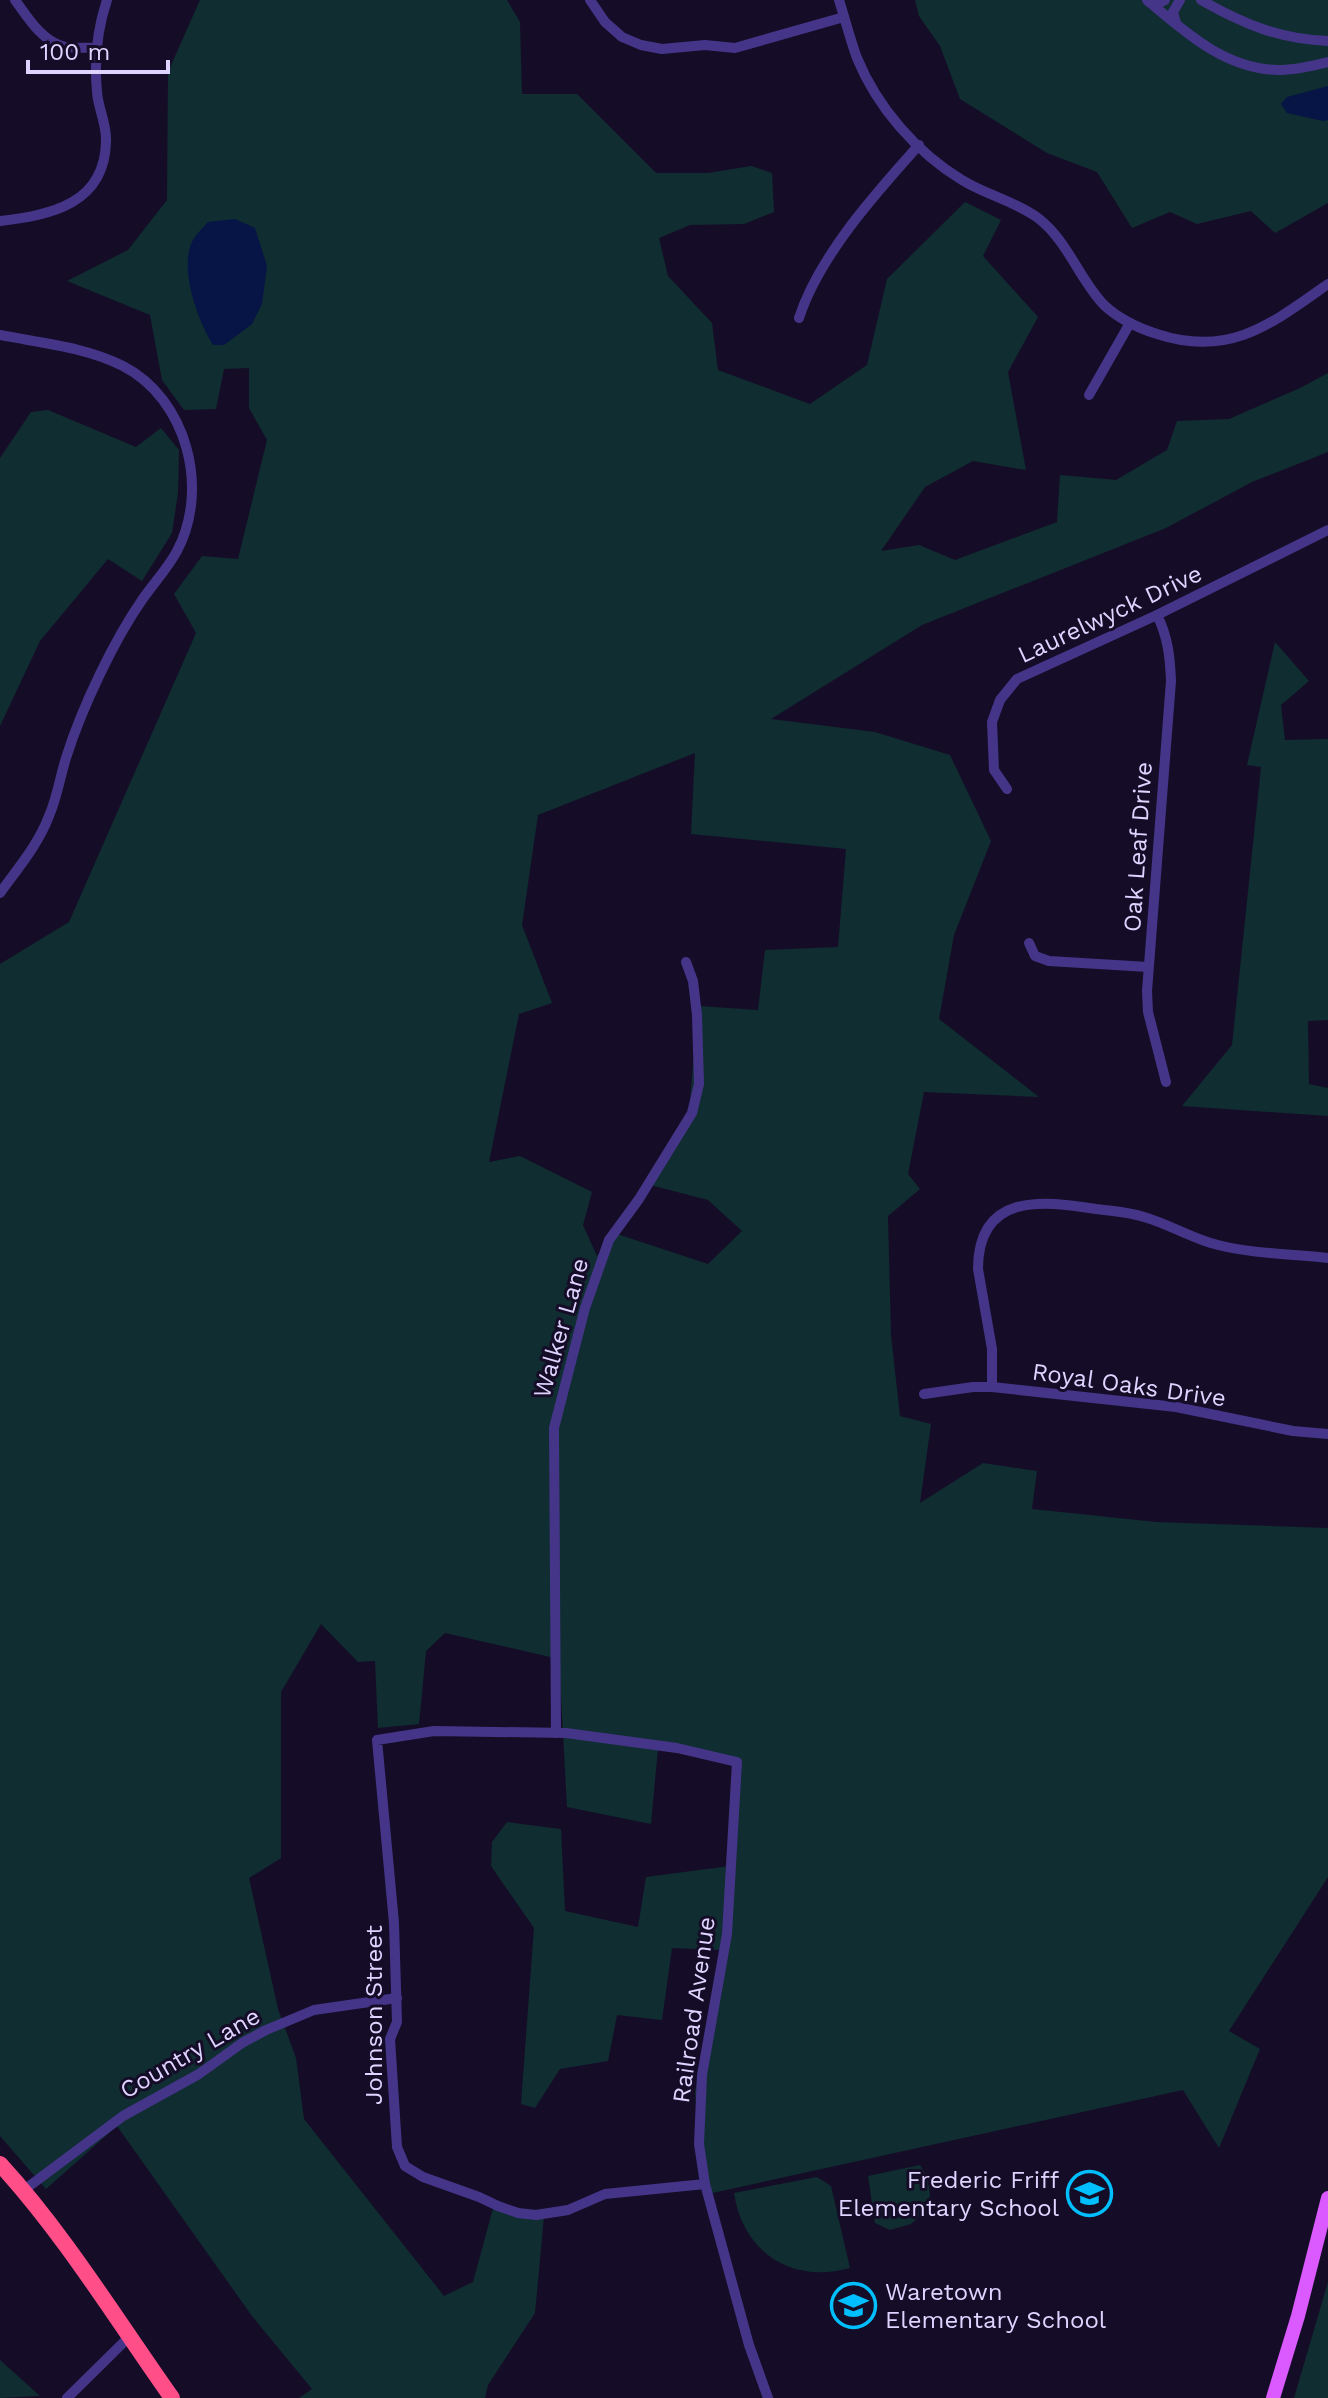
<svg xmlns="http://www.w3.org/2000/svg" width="1328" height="2398" font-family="'Work Sans',sans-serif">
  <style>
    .green { fill: #102d31; fill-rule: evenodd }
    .water { fill: #071446 }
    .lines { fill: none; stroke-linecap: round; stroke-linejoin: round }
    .minor { stroke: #453589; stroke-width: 10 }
    .major { stroke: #da5aff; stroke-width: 14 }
    .highway { stroke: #ff4e88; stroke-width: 16 }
    .labels { text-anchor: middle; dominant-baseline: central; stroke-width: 6; stroke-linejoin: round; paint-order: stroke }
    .street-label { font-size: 24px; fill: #dfd3ff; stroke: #150d27 }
    .poi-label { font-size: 24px; fill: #dfd3ff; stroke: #150d27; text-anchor: end }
  </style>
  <rect width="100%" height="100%" fill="#150d27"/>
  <g class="green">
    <path d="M200,0h307l13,22 2,72h55l79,79h52l43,-7 21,7 2,39 -30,12 -54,1 -31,13 9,38 44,47 6,47 92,34 57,-39 20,-86 78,-77 36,18 -18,36 55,61 -30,55 18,98 -53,-9 -48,26 -44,64 38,-6 36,15 102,-38 3,-47 56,5 51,-30 10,-29 52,-2 71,-31 28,-15v79l-76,30 -86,46 -244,97 -151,94 104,13 75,23 41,86 -37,94 -15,84 100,78 -115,-5 -16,82 12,15 -32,27 3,119 9,81 31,8 -11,79 63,-40 54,8 -5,38 124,13 172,6v349l-99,154 31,18 -41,99 -36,-58 -480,105 -8,-103 26,-142 -49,-2 -10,72 -45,-5 -9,46 -48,8 -25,39 -14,-4 13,-176 -43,-62 1,-24 15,-20 54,7 4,82 73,16 8,-50 84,-11 7,-105 -79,-13 -7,76 -84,-17 -8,-148 -114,-26 -19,18 -7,73 -41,4 -3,-67 -17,1 -37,-38 -40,68v166l-32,20 29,131 18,49 8,61 140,177 29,-14 22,-81 49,15 -9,97 -47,72 -3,13h-186l13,-9 -60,-73 -135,-190 -71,63 -46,-53v-1172l69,-42 127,-289 -22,-39 28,-38 36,3 29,-119 -18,-32v-40l-25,1 -8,40 -32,1 -22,-30 -12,-65 -83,-34 61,-31 39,-50 1,-128zM695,753l-4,81 155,15 -8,98 -73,3 -7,60 -60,-4 -9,107 -39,72 58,15 34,31 -34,33 -91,-30 -20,22 -14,-31 9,-33 -72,-36 -31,6 30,-148 33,-11 -30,-78 16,-110z"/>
    <polygon points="915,0 1328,0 1328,203 1275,233 1251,211 1197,224 1170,212 1132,228 1097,172 1047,153 960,99 940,46 919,16"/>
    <polygon points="48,410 136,447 161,428 179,450 178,493 172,533 142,581 108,559 40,641 0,726 0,458 31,412"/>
    <polygon points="1275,642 1309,681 1281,705 1285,740 1328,739 1328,1020 1308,1021 1309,1084 1328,1088 1328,1116 1182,1106 1232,1045 1261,767 1247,765"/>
    <polygon points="920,2165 928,2178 930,2196 923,2213 911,2224 890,2230 875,2223 868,2176"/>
    <path d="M817,2177l14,9 19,82c-58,16 -107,-15 -116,-75z"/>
    <polygon points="1328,2282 1328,2398 1294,2398"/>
    <polygon points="0,2360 40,2396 0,2398"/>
  </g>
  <g class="water">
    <polygon points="1328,86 1328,120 1323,121 1287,113 1281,104 1287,97"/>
    <path d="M235,219l20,9 12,38 -5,38 -10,20 -28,21h-11c-15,-25 -34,-75 -21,-103 3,-7 11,-14 16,-20z"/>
  </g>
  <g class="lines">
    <g class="minor">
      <path d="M15,0c12,16 26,40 47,46 10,3 23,1 34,2"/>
      <polyline points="590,0 605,22 622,37 641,45 662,49 705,45 735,48 844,17"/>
      <path d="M839,0c6,19 11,39 18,58 20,49 60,95 105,122 24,15 53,21 76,38 30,23 41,61 66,87 15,14 34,23 53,29 73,24 114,-10 171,-50"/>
      <path d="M1147,0c38,32 78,69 131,70 17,0 34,-4 50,-8"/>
      <path d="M1201,0c42,24 78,39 127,41"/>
      <polyline points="1149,2 1159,3 1165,0"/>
      <polyline points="1176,23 1173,12 1180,0"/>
      <path d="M0,221c51,-6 105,-17 106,-80 1,-16 -8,-33 -9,-49 -3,-32 0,-62 10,-92"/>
      <path d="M799,318c20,-62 77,-125 120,-173"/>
      <path d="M0,335c41,8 86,12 123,31 64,33 87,123 54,185 -9,17 -24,33 -35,49 -16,23 -30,49 -42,74 -13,27 -25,55 -34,84 -6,19 -9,40 -17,58 -11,29 -31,52 -49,77"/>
      <polyline points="1089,395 1130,323"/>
      <path d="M1157,615c11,22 13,42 14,66l-24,310 1,21 18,70"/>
      <polyline points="1007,789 994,770 992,722 1000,700 1017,679 1157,615 1328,530"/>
      <polyline points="1029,943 1035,956 1049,961 1148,967"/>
      <path d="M992,1387v-38l-14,-80c0,-76 64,-69 118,-60 15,2 33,3 48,8 25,7 49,22 74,28 36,9 74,9 110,13"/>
      <polyline points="924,1394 973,1387 992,1387 1176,1407 1293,1431 1328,1434"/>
      <polyline points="556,1733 554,1428 585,1308 609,1240 639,1199 692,1113 699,1084 697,1015 693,981 686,962"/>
      <polyline points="705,2184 605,2194 568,2210 536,2215 518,2213 498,2206 479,2197 423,2177 405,2166 397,2147 390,2039 397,2022 394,1923 377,1740 434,1731 566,1733 677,1748 737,1762 727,1934 702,2075 699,2144 705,2184 749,2345 768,2398"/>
      <polyline points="24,2190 123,2116 199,2074 242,2043 266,2030 314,2010 397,1998"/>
      <polyline points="67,2398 129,2337"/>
    </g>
    <polyline class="major" points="1273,2398 1298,2316 1328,2198"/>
    <path class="highway" d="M0,2164c65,71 116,155 172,234"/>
  </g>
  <defs>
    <symbol id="school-ring" viewBox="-11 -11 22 22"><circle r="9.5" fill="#150d27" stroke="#00bffe" stroke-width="1.5"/><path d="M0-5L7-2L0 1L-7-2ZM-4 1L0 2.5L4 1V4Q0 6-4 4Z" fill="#00bffe"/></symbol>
  </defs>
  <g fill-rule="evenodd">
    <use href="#school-ring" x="1064" y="2168" width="51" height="51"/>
    <use href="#school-ring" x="828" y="2280" width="51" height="51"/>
  </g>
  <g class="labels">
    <g class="street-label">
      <text transform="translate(1110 614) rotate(-25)">Laurelwyck Drive</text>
      <text transform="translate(1138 847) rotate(-86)">Oak Leaf Drive</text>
      <text transform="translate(561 1328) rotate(-74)">Walker Lane</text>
      <text transform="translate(1129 1385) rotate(8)">Royal Oaks Drive</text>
      <text transform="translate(694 2010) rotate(-82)">Railroad Avenue</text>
      <text transform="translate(374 2015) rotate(-90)">Johnson Street</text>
      <text transform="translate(190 2053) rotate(-30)">Country Lane</text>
    </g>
    <g class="poi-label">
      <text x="1059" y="2180">Frederic Friff<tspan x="1059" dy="28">Elementary School</tspan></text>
      <text x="885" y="2292" text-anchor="start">Waretown<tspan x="885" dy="28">Elementary School</tspan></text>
    </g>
  </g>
  <path d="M28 60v12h140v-12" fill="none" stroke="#dfd3ff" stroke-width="4"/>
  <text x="40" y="60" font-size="24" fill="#dfd3ff" stroke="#150d27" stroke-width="6" paint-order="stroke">100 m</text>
</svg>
